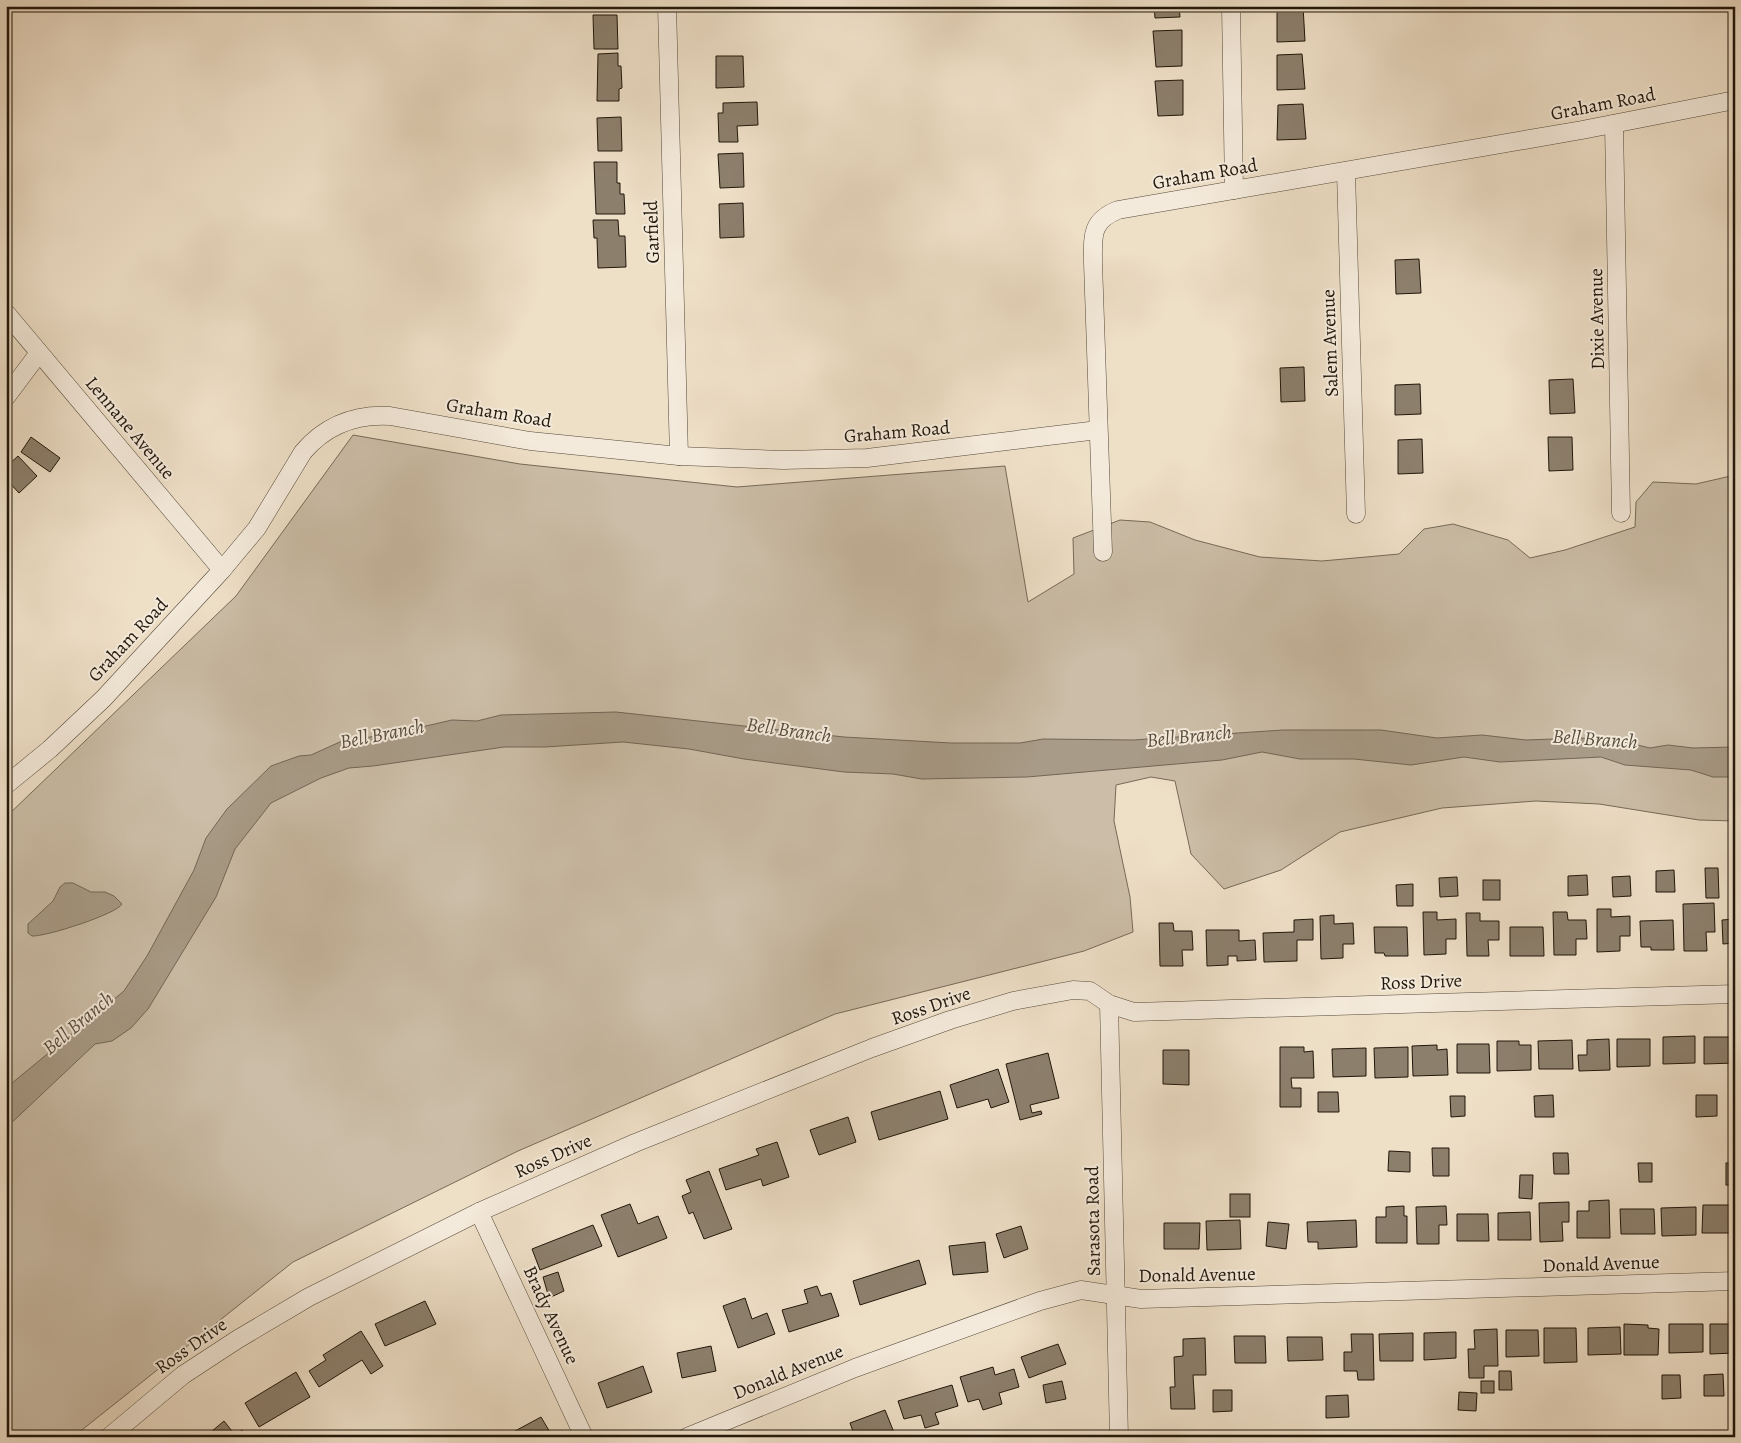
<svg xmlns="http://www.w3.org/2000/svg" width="1741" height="1443" font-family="Alegreya,serif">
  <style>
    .green { fill: #cbbda7; stroke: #766a58 }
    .water { fill: #a89b87; stroke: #726655 }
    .building { fill: #8c7f6c; stroke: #21170a }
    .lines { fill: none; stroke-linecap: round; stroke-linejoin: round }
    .minor-casing { stroke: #544939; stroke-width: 19 }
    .minor { stroke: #f4eadb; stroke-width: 18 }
    .labels { text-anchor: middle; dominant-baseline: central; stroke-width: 4; stroke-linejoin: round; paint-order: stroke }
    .street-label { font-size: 19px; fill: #21170a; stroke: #f4eadb }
    .water-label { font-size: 20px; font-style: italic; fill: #574c3c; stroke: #f4eadb }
  </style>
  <rect width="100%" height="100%" fill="#eedfc7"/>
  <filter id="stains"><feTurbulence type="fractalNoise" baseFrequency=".004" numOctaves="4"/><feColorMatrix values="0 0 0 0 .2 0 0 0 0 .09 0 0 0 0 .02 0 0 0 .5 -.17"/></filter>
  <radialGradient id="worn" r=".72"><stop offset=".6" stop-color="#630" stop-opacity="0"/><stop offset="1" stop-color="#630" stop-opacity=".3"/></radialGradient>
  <polygon class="green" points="353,435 520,464 737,487 1005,466 1028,602 1074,574 1073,538 1120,520 1150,522 1195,540 1260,557 1322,561 1399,554 1424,529 1453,524 1508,540 1530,558 1565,550 1635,527 1636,502 1653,482 1696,484 1735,475 1735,821 1699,820 1599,804 1536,801 1442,808 1340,832 1281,870 1224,889 1191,854 1175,781 1151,777 1116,785 1114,821 1130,897 1133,932 1084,951 835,1014 518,1151 293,1262 73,1437 6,1437 6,817 236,596"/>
  <g class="water">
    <polygon points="616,712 844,737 951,743 1020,743 1043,739 1133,740 1283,730 1381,730 1437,738 1482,735 1526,740 1581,738 1629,743 1650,748 1668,745 1693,748 1735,747 1735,774 1732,777 1713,777 1691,770 1625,765 1601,757 1500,762 1464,757 1411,765 1354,759 1300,759 1262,752 1222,760 1027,777 922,779 893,774 844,772 744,759 689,749 623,742 545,747 504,747 373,766 349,768 321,778 271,803 235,849 216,897 148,1009 131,1028 112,1041 95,1044 6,1128 6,1088 124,991 147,956 194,870 206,838 227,809 271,766 299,756 311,755 342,741 391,734 452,720 477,721 501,715"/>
    <path d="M65,883h8l18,9h14l9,4 8,8c-5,10 -77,33 -90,32l-4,-3v-9l25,-23 7,-14z"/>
  </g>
  <g class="building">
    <polygon points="1154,6 1179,6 1180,17 1155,18"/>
    <polygon points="1277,6 1303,6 1305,41 1277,42"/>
    <polygon points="593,15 617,15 618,49 594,49"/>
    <polygon points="1182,30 1182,66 1156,67 1153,31"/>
    <polygon points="618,53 618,66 621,66 622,88 619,89 619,101 597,101 598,54"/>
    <polygon points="1302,54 1305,89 1277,90 1277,55"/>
    <polygon points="716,56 743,56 744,87 716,88"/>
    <polygon points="1183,80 1183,115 1158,116 1155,81"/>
    <polygon points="757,102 758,125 737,126 738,142 719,142 718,113 723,113 723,103"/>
    <polygon points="1303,104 1306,139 1277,140 1278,105"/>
    <polygon points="621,117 622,151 598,151 597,118"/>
    <polygon points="743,153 744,187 720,188 718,154"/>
    <polygon points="594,162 617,162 617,183 620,183 620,194 624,194 625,214 596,214"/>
    <polygon points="743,203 744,237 720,238 719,204"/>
    <polygon points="593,220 618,220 619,236 625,236 626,267 598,268 597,238 594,238"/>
    <polygon points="1419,259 1421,293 1396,294 1395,260"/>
    <polygon points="1304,367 1305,401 1281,402 1280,368"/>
    <polygon points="1573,379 1575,413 1550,414 1549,380"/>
    <polygon points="1420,384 1421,414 1395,415 1395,385"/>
    <polygon points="31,437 60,458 50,472 21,452"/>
    <polygon points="1548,437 1572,437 1573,470 1549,471"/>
    <polygon points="1422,439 1423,473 1398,474 1398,440"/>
    <polygon points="18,456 37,476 19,493 6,479 6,467"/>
    <polygon points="1705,868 1718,868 1719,898 1706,898"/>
    <polygon points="1674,870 1675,892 1656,892 1656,871"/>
    <polygon points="1587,875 1588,895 1568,896 1568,876"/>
    <polygon points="1630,876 1631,896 1613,897 1612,877"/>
    <polygon points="1457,877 1458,896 1440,897 1439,878"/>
    <rect x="1483" y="880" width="17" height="20"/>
    <polygon points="1413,884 1413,906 1397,906 1396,885"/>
    <polygon points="1714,903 1715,932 1706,932 1707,951 1684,951 1683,904"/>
    <polygon points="1597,909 1611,909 1611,917 1630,916 1630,936 1620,936 1620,951 1597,952"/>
    <polygon points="1423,912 1437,912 1437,920 1456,919 1456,939 1446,939 1446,954 1424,955"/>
    <polygon points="1553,912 1567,912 1568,920 1586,920 1587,939 1576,939 1576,955 1554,955"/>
    <polygon points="1466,913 1480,913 1480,921 1499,921 1499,940 1488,940 1489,956 1467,956"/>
    <polygon points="1334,915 1334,924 1353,923 1354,944 1343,944 1343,958 1321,959 1320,916"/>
    <polygon points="1313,919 1313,940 1297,940 1297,961 1264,962 1263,933 1294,932 1294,920"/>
    <polygon points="1735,919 1735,943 1723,944 1722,920"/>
    <polygon points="1673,920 1674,950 1651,950 1651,947 1641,947 1640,921"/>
    <polygon points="1159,923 1173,923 1174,931 1192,931 1193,950 1182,950 1183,966 1160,966"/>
    <polygon points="1374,927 1407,927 1408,956 1385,956 1384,953 1375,953"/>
    <polygon points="1510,927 1543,927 1544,956 1510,956"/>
    <polygon points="1206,930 1239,930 1239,941 1255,940 1256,960 1237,961 1237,956 1228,956 1228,965 1207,966"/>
    <polygon points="1695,1036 1695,1063 1663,1064 1663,1037"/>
    <polygon points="1704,1037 1735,1037 1735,1063 1704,1064"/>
    <polygon points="1609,1039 1610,1070 1579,1071 1578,1055 1587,1055 1587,1040"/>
    <polygon points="1617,1039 1650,1039 1650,1066 1617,1067"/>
    <polygon points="1572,1040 1573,1069 1539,1069 1538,1041"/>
    <polygon points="1497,1041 1519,1041 1519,1045 1531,1045 1531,1070 1497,1071"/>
    <polygon points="1457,1044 1489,1044 1490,1073 1457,1073"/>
    <polygon points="1437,1045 1437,1050 1447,1049 1448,1075 1413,1076 1412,1046"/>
    <polygon points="1280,1047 1304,1047 1304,1052 1313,1051 1314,1078 1291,1078 1292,1088 1301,1088 1301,1107 1280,1107"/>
    <polygon points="1408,1047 1408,1077 1375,1078 1374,1048"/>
    <polygon points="1366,1048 1366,1076 1333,1077 1332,1049"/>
    <polygon points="1163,1050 1189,1050 1189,1085 1163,1084"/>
    <polygon points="1048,1053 1059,1098 1030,1105 1032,1113 1041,1111 1042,1114 1020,1120 1006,1064"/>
    <polygon points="998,1069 1009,1102 991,1108 988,1099 957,1108 950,1085"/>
    <polygon points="940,1091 948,1119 879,1140 871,1112"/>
    <polygon points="1318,1092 1338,1092 1339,1112 1318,1112"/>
    <polygon points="1553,1095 1554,1117 1535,1117 1534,1096"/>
    <polygon points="1696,1095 1717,1095 1717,1116 1696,1117"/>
    <polygon points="1450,1096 1465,1096 1465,1116 1451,1117"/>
    <polygon points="848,1117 856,1142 819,1155 810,1130"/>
    <polygon points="777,1142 789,1177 763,1186 761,1179 726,1190 719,1169 759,1155 756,1149"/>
    <polygon points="1432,1148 1449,1148 1449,1176 1433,1176"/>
    <polygon points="1389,1151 1410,1152 1410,1172 1388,1171"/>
    <polygon points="1553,1153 1568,1153 1569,1174 1554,1174"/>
    <polygon points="1638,1163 1652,1163 1652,1182 1639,1182"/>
    <rect x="1726" y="1163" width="9" height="22"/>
    <polygon points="709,1171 732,1229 704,1239 693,1212 689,1214 682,1196 691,1192 686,1180"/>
    <polygon points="1520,1175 1533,1175 1532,1199 1519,1198"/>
    <rect x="1230" y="1194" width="20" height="23"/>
    <polygon points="1609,1200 1610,1238 1577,1238 1577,1211 1589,1211 1589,1201"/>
    <polygon points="1569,1202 1569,1222 1562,1222 1563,1241 1540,1242 1539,1203"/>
    <polygon points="630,1204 638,1224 658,1216 667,1238 618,1257 601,1215"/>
    <polygon points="1703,1205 1734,1205 1733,1233 1702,1233"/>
    <polygon points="1404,1206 1404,1216 1407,1216 1407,1243 1376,1243 1376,1217 1386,1217 1386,1207"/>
    <polygon points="1446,1206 1447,1225 1439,1225 1439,1244 1417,1244 1416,1207"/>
    <polygon points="1696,1207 1696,1235 1662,1236 1661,1208"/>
    <polygon points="1620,1209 1654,1209 1655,1234 1621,1234"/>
    <polygon points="1530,1212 1531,1240 1498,1240 1498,1213"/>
    <polygon points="1457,1214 1488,1214 1489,1241 1457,1241"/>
    <polygon points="1240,1220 1241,1249 1207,1250 1206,1221"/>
    <polygon points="1356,1220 1357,1247 1318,1249 1318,1242 1308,1242 1307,1222"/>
    <polygon points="1268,1222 1289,1224 1286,1249 1266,1246"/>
    <polygon points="1164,1223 1200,1223 1199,1249 1164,1249"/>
    <polygon points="593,1225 602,1246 540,1270 532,1249"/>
    <polygon points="1021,1226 1028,1249 1004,1258 996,1234"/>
    <polygon points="985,1242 988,1272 953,1275 949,1246"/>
    <polygon points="919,1260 926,1284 860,1305 853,1281"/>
    <polygon points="558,1272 564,1291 549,1298 543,1277"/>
    <polygon points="817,1286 821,1296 831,1293 839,1316 789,1332 782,1310 808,1303 804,1290"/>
    <polygon points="745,1298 752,1319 767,1313 775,1334 738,1348 723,1306"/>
    <polygon points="425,1301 436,1324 385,1346 375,1324"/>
    <polygon points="1624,1324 1648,1325 1648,1328 1659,1329 1658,1355 1624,1355"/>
    <polygon points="1669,1324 1703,1324 1703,1352 1669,1353"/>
    <polygon points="1710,1324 1732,1324 1732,1328 1735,1328 1735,1353 1710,1354"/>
    <polygon points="1620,1327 1621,1354 1588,1355 1588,1328"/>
    <polygon points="1544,1328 1576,1328 1577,1362 1544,1363"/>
    <polygon points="1497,1329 1498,1366 1484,1366 1484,1378 1469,1378 1468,1349 1475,1349 1474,1330"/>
    <polygon points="1506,1330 1538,1330 1539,1356 1506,1357"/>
    <polygon points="361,1331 383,1366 371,1374 362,1360 319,1387 309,1371 326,1360 323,1355"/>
    <polygon points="1456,1332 1456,1358 1424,1360 1424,1333"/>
    <polygon points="1413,1333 1413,1361 1380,1361 1379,1334"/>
    <polygon points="1351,1334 1373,1334 1374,1380 1358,1380 1357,1371 1344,1371 1344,1352 1352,1352"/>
    <polygon points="1234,1336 1265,1336 1266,1363 1235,1363"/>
    <polygon points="1287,1337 1322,1337 1323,1360 1288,1361"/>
    <polygon points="1205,1338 1206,1375 1193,1375 1195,1409 1171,1409 1170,1387 1175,1387 1174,1357 1183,1356 1183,1339"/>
    <polygon points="1058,1344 1066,1364 1029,1378 1021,1357"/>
    <polygon points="711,1346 716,1371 682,1378 677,1353"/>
    <polygon points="643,1366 652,1392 607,1408 598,1383"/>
    <polygon points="993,1367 995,1375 1014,1369 1019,1387 999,1393 1002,1404 983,1410 979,1399 968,1402 960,1377"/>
    <polygon points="1499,1371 1511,1371 1512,1390 1499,1390"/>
    <polygon points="296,1372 310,1397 259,1427 245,1403"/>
    <polygon points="1723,1374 1724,1396 1704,1396 1704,1375"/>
    <polygon points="1662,1375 1680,1375 1681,1398 1662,1399"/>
    <polygon points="1062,1381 1066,1399 1046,1403 1043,1385"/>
    <rect x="1481" y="1381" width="13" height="12"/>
    <polygon points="952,1385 958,1406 935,1413 939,1424 925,1428 921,1415 904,1419 898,1401"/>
    <polygon points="1213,1390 1232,1390 1232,1411 1213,1412"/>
    <polygon points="1459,1392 1477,1393 1476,1411 1458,1410"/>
    <polygon points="1348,1395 1349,1417 1326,1418 1326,1396"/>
    <polygon points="885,1410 895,1435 855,1437 850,1423"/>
    <polygon points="541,1417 551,1434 546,1437 504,1437"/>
    <polygon points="224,1421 235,1435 242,1430 247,1437 205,1437"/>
  </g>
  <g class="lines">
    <defs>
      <g id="minor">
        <polyline points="667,6 679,456"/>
        <polyline points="1231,6 1234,190"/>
        <polyline points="1614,124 1621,513"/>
        <polyline points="1346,172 1356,514"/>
        <polyline points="6,313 222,570"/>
        <polyline points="6,397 39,353"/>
        <path d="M1103,552l-10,-289c0,-26 -3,-42 25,-53l464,-80 153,-30"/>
        <path d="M6,785l44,-36 54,-51 118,-128 35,-42 46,-76c23,-27 52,-38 87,-36l140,25 149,15 104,4 84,-2 231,-28"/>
        <polyline points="1109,1004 1119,1437"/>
        <polyline points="479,1212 584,1437"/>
        <polyline points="109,1437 183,1375 238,1339 309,1297 479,1212 635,1143 872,1048 950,1020 1013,1001 1073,990 1090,991 1109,1004 1134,1012 1735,994"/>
        <polyline points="687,1437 855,1368 1040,1301 1081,1290 1141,1299 1735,1281"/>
      </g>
    </defs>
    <use href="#minor" class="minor-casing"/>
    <use href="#minor" class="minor"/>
  </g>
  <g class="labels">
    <g class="street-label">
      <text transform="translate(1603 104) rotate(-11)">Graham Road</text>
      <text transform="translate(1205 174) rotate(-10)">Graham Road</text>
      <text transform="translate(652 232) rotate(-92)">Garfield</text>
      <text transform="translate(1597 319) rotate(-91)">Dixie Avenue</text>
      <text transform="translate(1330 343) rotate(-92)">Salem Avenue</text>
      <text transform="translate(499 413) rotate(9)">Graham Road</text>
      <text transform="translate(130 428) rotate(50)">Lennane Avenue</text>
      <text transform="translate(897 432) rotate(-5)">Graham Road</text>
      <text transform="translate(128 640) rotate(-47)">Graham Road</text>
      <text transform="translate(1421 982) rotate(-2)">Ross Drive</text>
      <text transform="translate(931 1006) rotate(-19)">Ross Drive</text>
      <text transform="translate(553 1156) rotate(-24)">Ross Drive</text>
      <text transform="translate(1093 1221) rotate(-91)">Sarasota Road</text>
      <text transform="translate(1601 1264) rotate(-2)">Donald Avenue</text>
      <text transform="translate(1197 1275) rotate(-1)">Donald Avenue</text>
      <text transform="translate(551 1315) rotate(65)">Brady Avenue</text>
      <text transform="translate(191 1346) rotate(-35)">Ross Drive</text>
      <text transform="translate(788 1372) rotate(-22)">Donald Avenue</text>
    </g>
    <g class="water-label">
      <text transform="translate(789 730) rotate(8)">Bell Branch</text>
      <text transform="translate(382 734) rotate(-11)">Bell Branch</text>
      <text transform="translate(1189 736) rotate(-6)">Bell Branch</text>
      <text transform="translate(1595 739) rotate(4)">Bell Branch</text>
      <text transform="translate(78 1023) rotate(-40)">Bell Branch</text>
    </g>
  </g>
  <rect width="1741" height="1443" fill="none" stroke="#eedfc7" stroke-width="25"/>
  <rect x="8" y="8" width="1726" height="1428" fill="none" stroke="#21170a" stroke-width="2.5"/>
  <rect x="12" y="12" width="1716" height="1418" fill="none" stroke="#21170a"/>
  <rect width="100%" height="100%" filter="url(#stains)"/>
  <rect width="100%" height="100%" fill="url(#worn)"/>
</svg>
